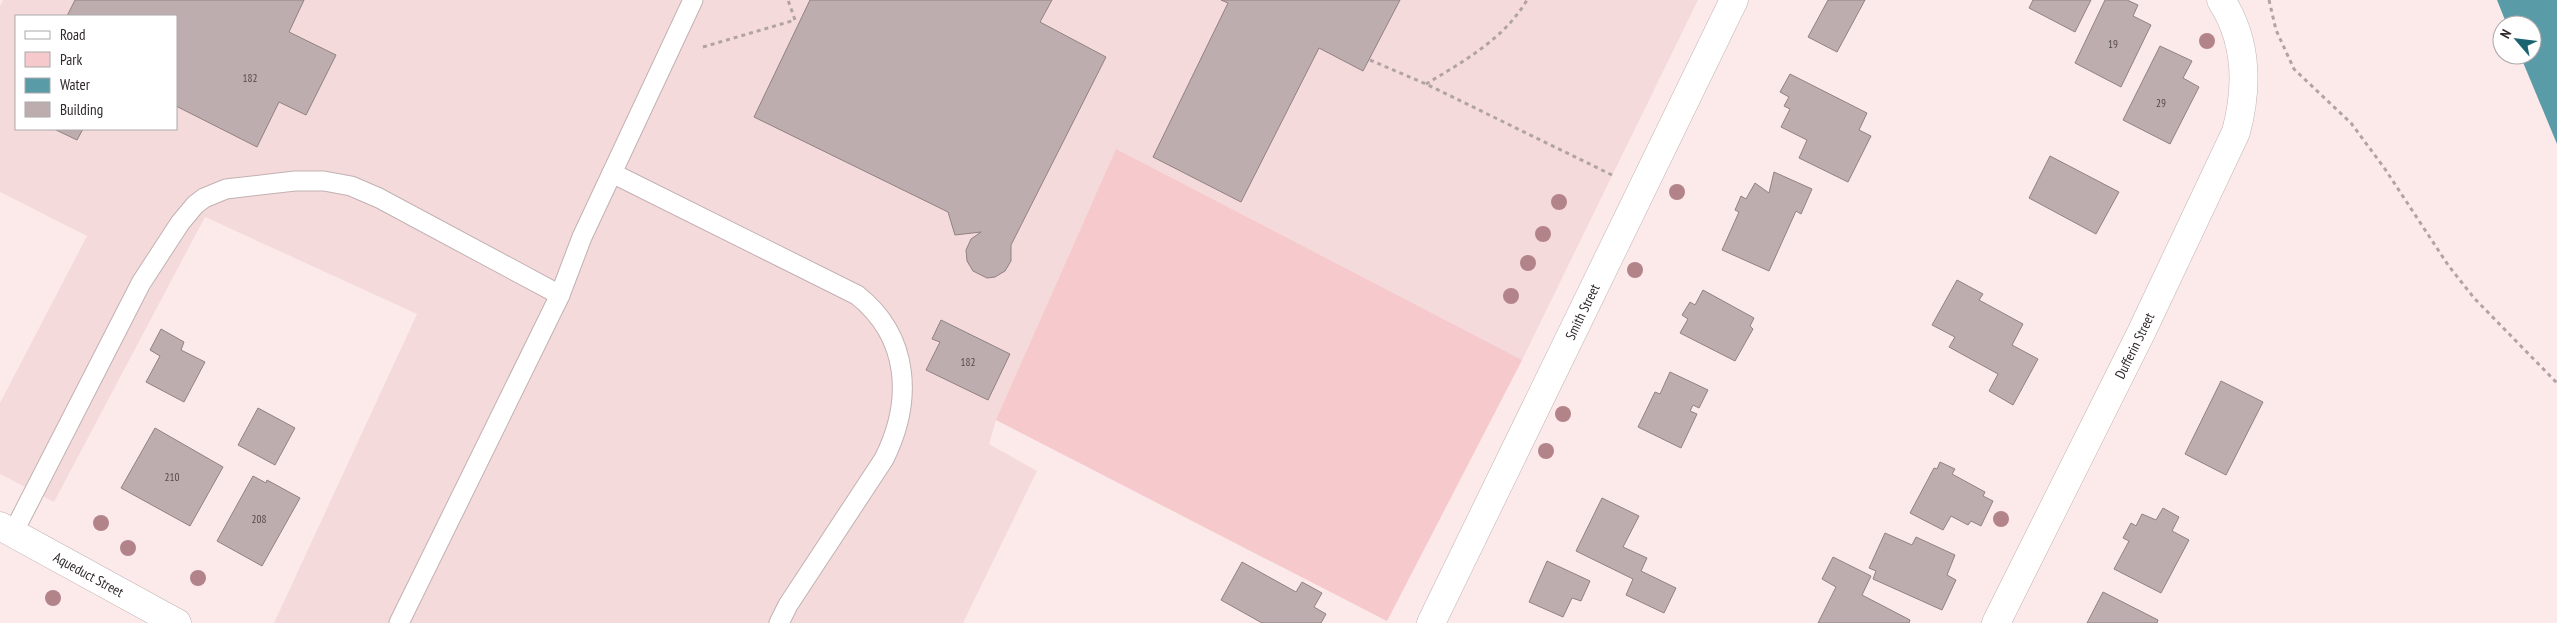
<svg xmlns="http://www.w3.org/2000/svg" width="2557" height="623" font-family="'PT Sans Narrow',sans-serif">
  <style>
    .built { fill: #f5dadb; fill-rule: evenodd }
    .green { fill: #f6cacc }
    .water { fill: #5a9ba8 }
    .building { fill: #beadae; stroke: #918182 }
    .lines { fill: none; stroke-linecap: round; stroke-linejoin: round }
    .lane-casing { stroke: #c2b1b2; stroke-width: 21 }
    .street-casing { stroke: #c2b1b2; stroke-width: 29 }
    .path { stroke: #b1a3a4; stroke-width: 3; stroke-dasharray: 4 4; stroke-linecap: butt }
    .lane { stroke: #fff; stroke-width: 19 }
    .street { stroke: #fff; stroke-width: 28 }
    .tree { fill: #b28489 }
    .labels { text-anchor: middle; dominant-baseline: central; stroke-width: 5; stroke-linejoin: round; paint-order: stroke }
    .number-label { font-size: 11px; fill: #53494a }
    .street-label { font-size: 14px; fill: #2f2829; stroke: #fff }
  </style>
  <rect width="100%" height="100%" fill="#fceaeb"/>
  <path class="built" d="M3,0h1695l-176,360 -135,261 -391,-201 -7,24 48,27 -74,152h-689l143,-309 -212,-97 -151,285 -54,-28v-71l87,-167 -87,-44v-186zM16,16h160v113h-160z"/>
  <polygon class="green" points="1116,149 1522,360 1387,621 996,420"/>
  <polygon class="water" points="2497,0 2557,0 2557,144 2520,55 2532,55 2532,25 2507,25"/>
  <g class="building">
    <polygon points="75,0 304,0 289,32 336,55 306,115 279,102 257,147 176,106 176,16 67,16"/>
    <polygon points="810,0 1052,0 1040,22 1106,57 1011,245 1011,261 1005,271 995,277 987,278 973,271 967,261 966,250 971,239 981,232 955,235 948,212 754,117"/>
    <polygon points="1221,0 1400,0 1363,71 1319,48 1241,202 1153,157 1228,3"/>
    <polygon points="1828,0 1865,0 1837,52 1808,37"/>
    <polygon points="2033,0 2091,0 2075,32 2029,8"/>
    <polygon points="2105,0 2127,0 2138,5 2133,16 2151,25 2121,87 2075,63"/>
    <polygon points="2160,46 2192,61 2183,78 2199,87 2170,144 2123,120"/>
    <polygon points="1790,74 1867,113 1859,130 1871,136 1848,182 1799,158 1807,140 1781,127 1790,109 1784,106 1789,97 1780,92"/>
    <polygon points="54,129 83,129 77,140"/>
    <polygon points="2050,156 2119,192 2096,234 2029,198"/>
    <polygon points="1774,172 1812,189 1801,214 1796,211 1769,271 1722,250 1739,212 1735,210 1741,196 1746,199 1755,183 1769,193"/>
    <polygon points="1957,280 1983,294 1979,300 2023,324 2012,345 2038,359 2013,405 1989,391 1998,374 1949,347 1955,337 1932,325"/>
    <polygon points="1703,290 1754,318 1750,326 1753,329 1735,361 1680,333 1688,319 1682,315 1690,302 1695,305"/>
    <polygon points="941,320 1010,354 988,400 926,370 940,342 932,339"/>
    <polygon points="161,329 184,342 181,350 205,362 184,402 146,382 160,356 150,350"/>
    <polygon points="1670,372 1708,390 1699,408 1693,405 1690,411 1697,414 1681,448 1638,427 1655,392 1660,394"/>
    <polygon points="2221,381 2263,402 2226,475 2185,454"/>
    <polygon points="258,408 295,428 275,465 238,445"/>
    <polygon points="155,428 223,467 190,526 121,488"/>
    <polygon points="1940,462 1955,469 1952,474 1985,492 1983,496 1993,501 1981,526 1971,521 1968,525 1951,516 1943,530 1910,513 1934,468 1937,469"/>
    <polygon points="253,476 266,483 267,480 300,498 262,566 217,541"/>
    <polygon points="1602,498 1639,516 1623,547 1647,558 1641,571 1676,588 1664,613 1626,595 1633,579 1576,551"/>
    <polygon points="2163,508 2179,517 2172,531 2189,540 2161,593 2114,569 2129,541 2123,538 2131,523 2136,526 2142,514 2156,520"/>
    <polygon points="1885,533 1912,545 1916,537 1955,555 1947,575 1956,580 1942,610 1873,579 1876,571 1869,568"/>
    <polygon points="1833,557 1871,576 1862,595 1910,620 1909,623 1818,623 1836,587 1822,579"/>
    <polygon points="1547,561 1590,581 1581,601 1572,598 1563,617 1529,602"/>
    <polygon points="1242,562 1296,592 1302,582 1322,593 1314,607 1326,614 1321,623 1262,623 1221,600"/>
    <polygon points="2103,592 2158,620 2157,623 2087,623"/>
  </g>
  <g class="lines">
    <defs>
      <g id="lane">
        <path d="M612,173l245,122c53,42 56,106 27,164l-96,146 -9,18"/>
        <polyline points="13,533 141,283 180,223 195,205 204,198 226,189 295,181 324,181 351,186 379,198 560,295"/>
        <polyline points="399,623 560,295 582,237 693,0"/>
      </g>
      <g id="street">
        <path id="s1" d="M0,526l177,97"/>
        <path id="s2" d="M1431,623l303,-623"/>
        <path id="s3" d="M1996,623l145,-290 95,-201c12,-45 11,-92 -15,-132"/>
      </g>
    </defs>
    <use href="#lane" class="lane-casing"/>
    <use href="#street" class="street-casing"/>
    <g class="path">
      <polyline points="2269,0 2276,30 2294,69 2351,123 2385,169 2448,265 2474,298 2557,383"/>
      <polyline points="703,47 795,20 788,0"/>
      <polyline points="1370,60 1426,84 1612,175"/>
      <path d="M1426,84c38,-23 78,-45 101,-84"/>
    </g>
    <use href="#lane" class="lane"/>
    <use href="#street" class="street"/>
  </g>
  <g class="tree">
    <circle cx="2207" cy="41" r="8"/>
    <circle cx="1677" cy="192" r="8"/>
    <circle cx="1559" cy="202" r="8"/>
    <circle cx="1543" cy="234" r="8"/>
    <circle cx="1528" cy="263" r="8"/>
    <circle cx="1635" cy="270" r="8"/>
    <circle cx="1511" cy="296" r="8"/>
    <circle cx="1563" cy="414" r="8"/>
    <circle cx="1546" cy="451" r="8"/>
    <circle cx="2001" cy="519" r="8"/>
    <circle cx="101" cy="523" r="8"/>
    <circle cx="128" cy="548" r="8"/>
    <circle cx="198" cy="578" r="8"/>
    <circle cx="53" cy="598" r="8"/>
  </g>
  <g class="labels">
    <g class="number-label">
      <text x="2113" y="44">19</text>
      <text x="250" y="78">182</text>
      <text x="2161" y="103">29</text>
      <text x="968" y="362">182</text>
      <text x="172" y="477">210</text>
      <text x="259" y="519">208</text>
    </g>
    <g class="street-label">
      <text stroke="none"><textPath href="#s2" startOffset="346">Smith Street</textPath></text>
      <text stroke="none"><textPath href="#s3" startOffset="310">Dufferin Street</textPath></text>
      <text stroke="none"><textPath href="#s1" startOffset="101">Aqueduct Street</textPath></text>
    </g>
  </g>
  <rect x="15" y="15" width="162" height="115" fill="#ffffff" stroke="#aca9a9"/>
  <rect x="25" y="31" width="25" height="8" fill="#ffffff" stroke="#aca9a9"/>
  <text x="60" y="40" font-size="15" fill="#2f2829">Road</text>
  <rect x="25" y="52" width="25" height="15" fill="#f6cacc" stroke="#aca9a9"/>
  <text x="60" y="65" font-size="15" fill="#2f2829">Park</text>
  <rect x="25" y="78" width="25" height="15" fill="#5a9ba8" stroke="#aca9a9"/>
  <text x="60" y="90" font-size="15" fill="#2f2829">Water</text>
  <rect x="25" y="102" width="25" height="15" fill="#beadae" stroke="#aca9a9"/>
  <text x="60" y="115" font-size="15" fill="#2f2829">Building</text>
  <g transform="translate(2517 40) rotate(298)"><circle r="24" fill="#ffffff" stroke="#aca9a9"/>
  <path d="M0-4L9 19L0 12L-9 19Z" fill="#1a6471"/>
  <text y="-8" font-size="14" font-weight="bold" text-anchor="middle" fill="#2f2829">N</text>
  </g>
</svg>
